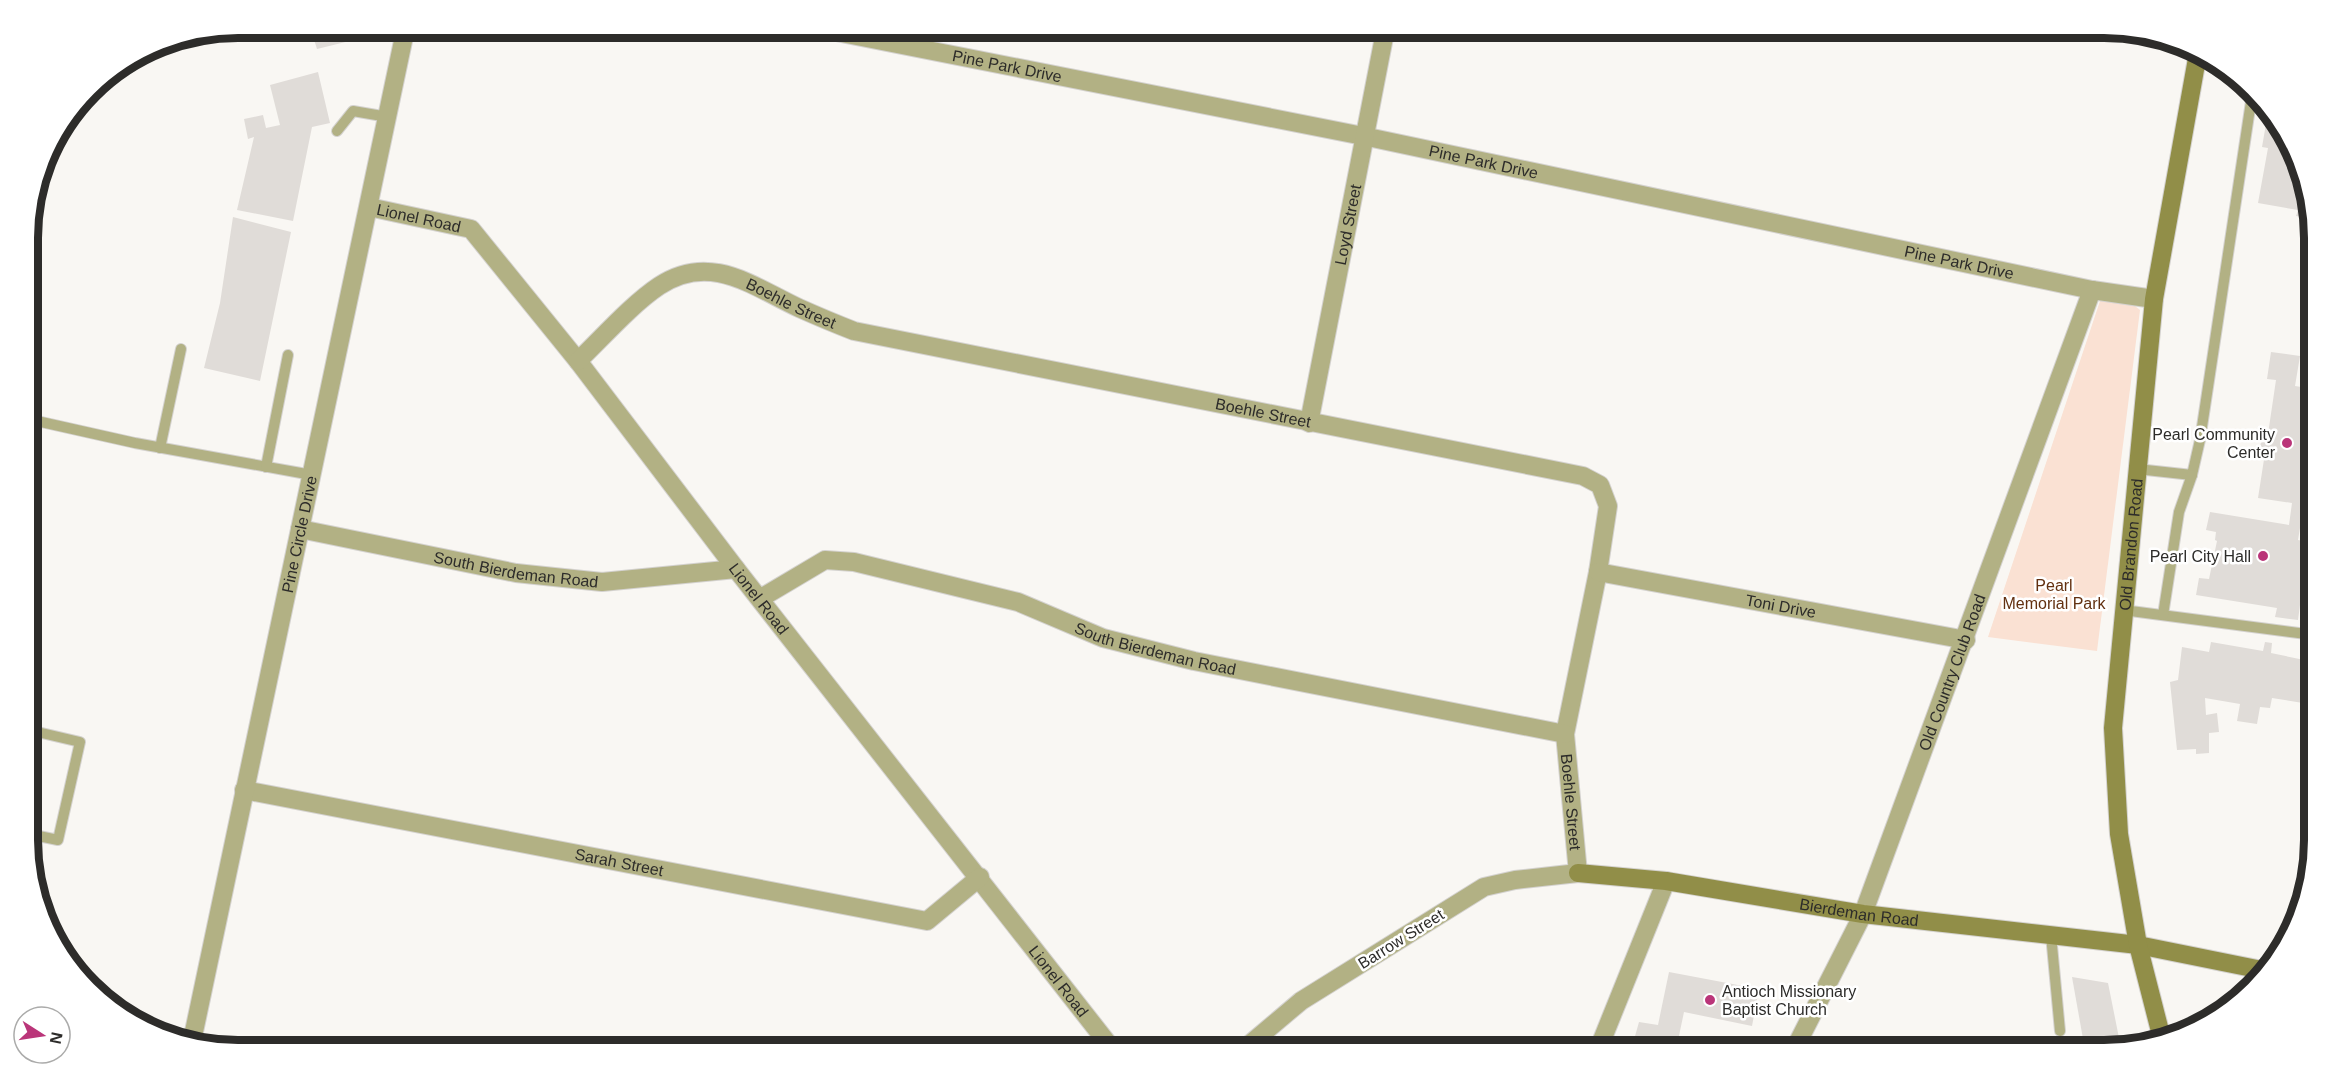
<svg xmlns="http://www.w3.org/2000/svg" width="2342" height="1077" font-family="Helvetica,sans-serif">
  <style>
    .green { fill: #fae1d3 }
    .building { fill: #e0dcd8 }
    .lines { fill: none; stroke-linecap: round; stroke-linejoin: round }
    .lane-casing { stroke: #d4d2cf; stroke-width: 12 }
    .street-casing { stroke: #d4d2cf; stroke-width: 20 }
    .secondary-casing { stroke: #d4d2cf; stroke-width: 20 }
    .lane { stroke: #b2b184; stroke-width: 10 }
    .street { stroke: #b2b184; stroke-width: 18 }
    .secondary { stroke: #918e48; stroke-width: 18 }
    .poi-dot { fill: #ba3579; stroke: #fff; stroke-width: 2 }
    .labels { text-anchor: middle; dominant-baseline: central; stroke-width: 5; stroke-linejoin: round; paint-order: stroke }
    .street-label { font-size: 16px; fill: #2d2c2a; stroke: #fff }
    .poi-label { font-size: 16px; fill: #2d2c2a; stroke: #fff; text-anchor: end }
    .park-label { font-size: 16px; fill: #623010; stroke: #fff }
    .rim { fill: none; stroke: #2d2c2a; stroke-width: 8 }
  </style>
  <rect width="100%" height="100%" fill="#f9f7f3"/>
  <polygon class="green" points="2101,298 2126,299 2140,310 2097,651 1988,637"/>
  <g class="building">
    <polygon points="310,27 368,27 370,36 317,49"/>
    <polygon points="318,72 330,123 312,127 293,221 237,210 254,137 248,139 244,119 263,115 266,128 280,125 270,85"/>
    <polygon points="2274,116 2313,211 2310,218 2296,216 2298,210 2258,203 2268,148 2262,147 2266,124 2273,125"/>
    <polygon points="233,217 291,232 260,381 204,368 220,303"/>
    <polygon points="2271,352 2300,356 2295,386 2314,389 2314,499 2305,498 2298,540 2314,543 2307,580 2312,581 2311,587 2314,588 2314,608 2300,605 2298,620 2275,617 2277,608 2196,595 2199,578 2209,579 2217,541 2215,540 2216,532 2206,530 2210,512 2289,525 2292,503 2258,498 2265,453 2259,452 2263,433 2268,434 2276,380 2267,379"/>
    <polygon points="2211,642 2263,651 2265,642 2272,643 2271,653 2314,662 2315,705 2272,698 2270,708 2260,707 2257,724 2237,721 2240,704 2205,698 2206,715 2217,713 2219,732 2209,733 2209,753 2196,754 2196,749 2177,750 2170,682 2178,680 2182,647 2209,652"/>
    <polygon points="29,854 36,855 32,875 29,867"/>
    <polygon points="1669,972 1759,989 1752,1026 1684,1012 1676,1050 1632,1047 1639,1022 1658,1025"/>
    <polygon points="2072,977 2108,983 2121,1048 2085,1050"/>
  </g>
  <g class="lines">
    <defs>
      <g id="lane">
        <polyline points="337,131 353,111 388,117"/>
        <polyline points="28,419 135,443 312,475"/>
        <polyline points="160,448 181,349"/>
        <polyline points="266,467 288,355"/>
        <polyline points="2137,469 2192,475 2200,440 2252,95"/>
        <polyline points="2123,610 2314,635"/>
        <polyline points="2163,615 2179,512 2192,475"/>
        <polyline points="29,730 80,742 58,840 29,834"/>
        <polyline points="2051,935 2060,1031"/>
      </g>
      <g id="street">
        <path id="s1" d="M811,27l552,109 729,154 62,9"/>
        <path id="s2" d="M369,207l102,22 107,132 158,208 377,481"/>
        <path id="s3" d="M578,361c24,-23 54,-57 81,-75 51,-34 93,0 140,22 18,8 37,16 55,23l729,145 17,9 8,21 -10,66 -33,162 13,139 -63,7 -31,7 -183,114 -58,49"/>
        <path id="s4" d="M1309,423l77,-396"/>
        <path id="s5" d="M300,529l216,44 86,9 134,-13"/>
        <path id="s6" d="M1598,572l368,68"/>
        <path id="s7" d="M761,598l64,-38 29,2 164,40 85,36 91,23 371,73"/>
        <path id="s8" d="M244,790l683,131 53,-44"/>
        <path id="s9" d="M192,1041l214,-1014"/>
        <polyline points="1598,1050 1666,881"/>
        <path id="s10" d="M1794,1050l69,-136 229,-624"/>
      </g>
      <g id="secondary">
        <path id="s11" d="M1578,873l88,8 197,33 275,31 129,26"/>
        <path id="s12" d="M2161,1035l-23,-90 -19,-111 -6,-106 41,-429 44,-246"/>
      </g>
    </defs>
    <use href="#lane" class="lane-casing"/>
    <use href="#street" class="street-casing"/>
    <use href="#secondary" class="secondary-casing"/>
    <use href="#lane" class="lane"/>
    <use href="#street" class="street"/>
    <use href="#secondary" class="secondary"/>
  </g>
  <g class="poi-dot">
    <circle cx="2287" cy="443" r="6"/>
    <circle cx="2263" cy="556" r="6"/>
    <circle cx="1710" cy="1000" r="6"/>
  </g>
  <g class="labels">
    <g class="street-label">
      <text stroke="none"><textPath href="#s1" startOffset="200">Pine Park Drive</textPath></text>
      <text stroke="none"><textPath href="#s1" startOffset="686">Pine Park Drive</textPath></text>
      <text stroke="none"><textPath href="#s2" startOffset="51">Lionel Road</textPath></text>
      <text stroke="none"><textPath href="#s4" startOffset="202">Loyd Street</textPath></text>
      <text stroke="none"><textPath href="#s1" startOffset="1172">Pine Park Drive</textPath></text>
      <text stroke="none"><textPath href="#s3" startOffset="252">Boehle Street</textPath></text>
      <text stroke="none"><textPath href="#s3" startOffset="738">Boehle Street</textPath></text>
      <text stroke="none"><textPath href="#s9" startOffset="518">Pine Circle Drive</textPath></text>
      <text stroke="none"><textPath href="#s12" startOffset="496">Old Brandon Road</textPath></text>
      <text stroke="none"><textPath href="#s5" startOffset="220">South Bierdeman Road</textPath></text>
      <text stroke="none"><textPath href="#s2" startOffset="573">Lionel Road</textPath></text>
      <text stroke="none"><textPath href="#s6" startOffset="186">Toni Drive</textPath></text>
      <text stroke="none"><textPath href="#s7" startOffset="418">South Bierdeman Road</textPath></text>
      <text stroke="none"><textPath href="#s10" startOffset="410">Old Country Club Road</textPath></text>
      <text stroke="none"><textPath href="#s3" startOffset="1406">Boehle Street</textPath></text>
      <text stroke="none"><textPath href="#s8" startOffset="382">Sarah Street</textPath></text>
      <text stroke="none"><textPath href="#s11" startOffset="284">Bierdeman Road</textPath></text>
      <text transform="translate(1401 939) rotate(-32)">Barrow Street</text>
      <text stroke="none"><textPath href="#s2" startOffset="1059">Lionel Road</textPath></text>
    </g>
    <g class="poi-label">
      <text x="2275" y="434">Pearl Community<tspan x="2275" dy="18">Center</tspan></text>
      <text x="2251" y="556">Pearl City Hall</text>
      <text x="1722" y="991" text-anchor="start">Antioch Missionary<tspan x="1722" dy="18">Baptist Church</tspan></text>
    </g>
    <g class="park-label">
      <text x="2054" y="585">Pearl<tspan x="2054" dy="18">Memorial Park</tspan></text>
    </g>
  </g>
  <path d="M0 0H2342V1077H0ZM238 38H2104A200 200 0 0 1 2304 238V840A200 200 0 0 1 2104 1040H238A200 200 0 0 1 38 840V238A200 200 0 0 1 238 38Z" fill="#fff" fill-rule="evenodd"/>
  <path class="rim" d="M238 38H2104A200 200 0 0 1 2304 238V840A200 200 0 0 1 2104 1040H238A200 200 0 0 1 38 840V238A200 200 0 0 1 238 38Z"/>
  <g transform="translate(42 1035) rotate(102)"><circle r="28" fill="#ffffff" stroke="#ababaa" stroke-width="1.5"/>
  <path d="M0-4.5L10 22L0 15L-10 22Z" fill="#ba3579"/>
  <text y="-9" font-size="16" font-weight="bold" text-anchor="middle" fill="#2d2c2a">N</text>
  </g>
</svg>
